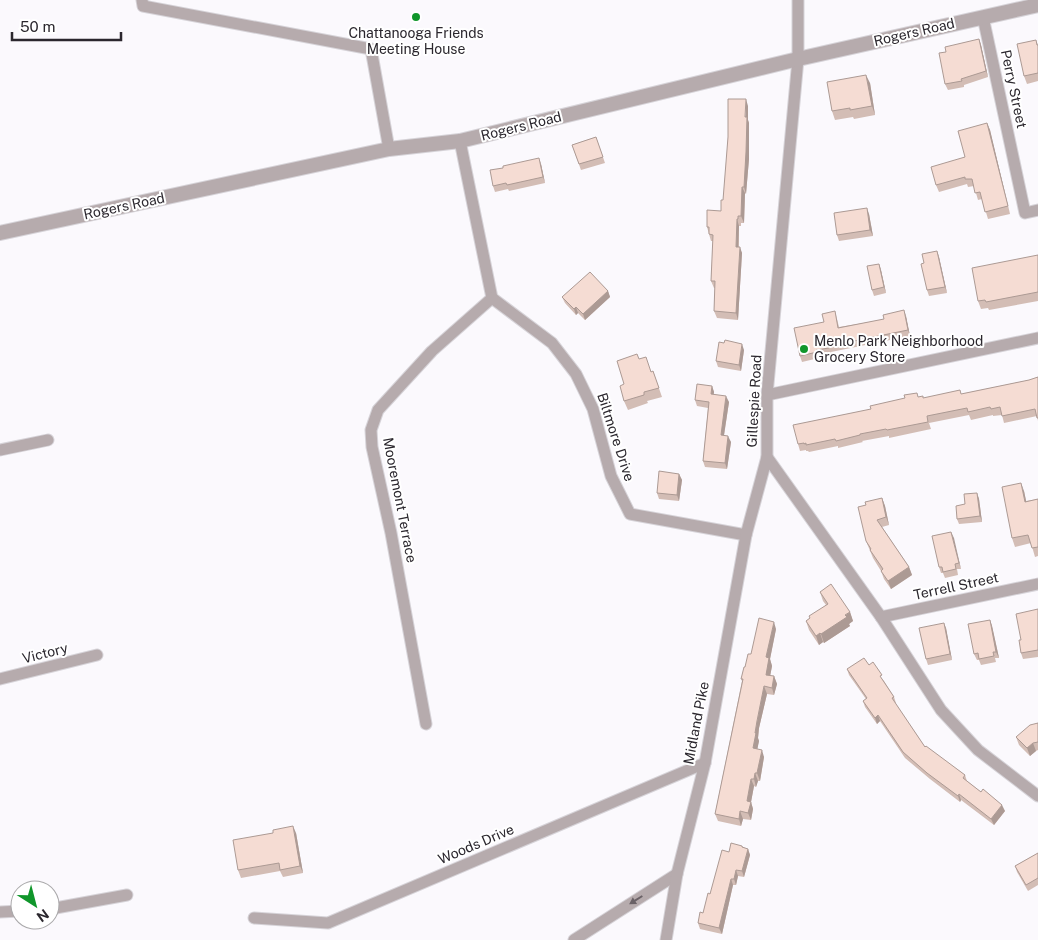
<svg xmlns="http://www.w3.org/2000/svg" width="1038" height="940" font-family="'Public Sans',sans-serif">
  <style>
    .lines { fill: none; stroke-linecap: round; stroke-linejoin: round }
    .minor-casing { stroke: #d6d3d8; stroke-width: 13 }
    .tertiary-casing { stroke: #d6d3d8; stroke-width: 16 }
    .minor { stroke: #b6abad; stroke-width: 11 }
    .tertiary { stroke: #b6abad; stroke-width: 14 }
    .wall { fill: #d3bdb5 }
    .shaded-wall { fill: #ac9a94 }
    .building { fill: #f5dcd3; stroke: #ac9a94 }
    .oneway { fill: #6a6267 }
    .poi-dot { fill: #10962b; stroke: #fff; stroke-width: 2 }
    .labels { text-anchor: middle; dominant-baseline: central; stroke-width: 4; stroke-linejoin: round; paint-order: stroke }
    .street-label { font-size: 14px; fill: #2b272e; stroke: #fff }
    .poi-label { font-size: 14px; fill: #2b272e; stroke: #fff }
  </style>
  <rect width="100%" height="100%" fill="#fbf9fd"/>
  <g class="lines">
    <defs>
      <g id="minor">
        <polyline points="142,0 143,6 371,49 389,149"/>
        <polyline points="983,17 1025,213 1038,210"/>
        <polyline points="460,141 492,298 552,343 576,374 593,409 611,476 630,514 746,535"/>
        <polyline points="767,395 1038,338"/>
        <polyline points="0,450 48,440"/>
        <polyline points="767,457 881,617 941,710 978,750 1038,796"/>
        <polyline points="881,617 1038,584"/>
        <polyline points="0,679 97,655"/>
        <polyline points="426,724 391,533 372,447 371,430 378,410 432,351 492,298"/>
        <polyline points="50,909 127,895"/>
        <polyline points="0,912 20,911"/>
        <polyline points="254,918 328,923 705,763"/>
        <polyline points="574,940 677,874"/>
        <polyline points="666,940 677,874 705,763 746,535 767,457 767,395 798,59 798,0"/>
      </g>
      <polyline id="tertiary" points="0,233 389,149 460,141 798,59 1038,5"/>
    </defs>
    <use href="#minor" class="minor-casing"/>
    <use href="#tertiary" class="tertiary-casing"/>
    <use href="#minor" class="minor"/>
    <use href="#tertiary" class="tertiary"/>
  </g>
  <g class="wall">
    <polygon points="979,39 981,45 988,77 964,85 964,87 948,90 945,84 946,52"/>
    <polygon points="1036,40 1038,45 1038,81 1027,84 1024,76"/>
    <polygon points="870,83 875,115 854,119 853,117 835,120 832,111"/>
    <polygon points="748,106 748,120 749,123 749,159 746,194 745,193 744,223 741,223 741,226 739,226 739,247 742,253 738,320 717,318 714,311 715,288 714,288 711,281 713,241 711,241 707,227 721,211 723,200"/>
    <polygon points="987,123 990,130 1010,214 988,219 982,199 978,200 974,186 968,187 967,184 939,192 936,185 965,157"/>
    <polygon points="596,137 605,163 581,170 572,145"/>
    <polygon points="541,164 545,183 509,191 508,189 495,192 493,186"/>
    <polygon points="869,214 873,236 839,241 837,235"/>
    <polygon points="937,251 939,257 947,293 929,296 927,290 924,263"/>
    <polygon points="1038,255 1038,301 989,310 988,308 981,309 978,301"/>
    <polygon points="879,264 881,270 886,293 874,296 872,290"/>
    <polygon points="608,291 610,297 585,320 578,313 576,315 565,303 562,297"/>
    <polygon points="835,311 839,327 906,316 910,336 831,352 832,354 818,356 819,358 802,362 800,356 824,322"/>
    <polygon points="744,350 741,371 718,367 716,361"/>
    <polygon points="639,359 651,372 653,371 662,397 647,401 648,403 628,410 624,401 624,384"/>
    <polygon points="1038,377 1038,421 1037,416 1004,423 1002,415 993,416 993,415 971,420 969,415 929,423 931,429 889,438 889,436 862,441 863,442 838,448 838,446 809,452 808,451 806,451 806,450 800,451 798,444 871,409 918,397 924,398 962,394 1029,380"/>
    <polygon points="712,386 714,392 713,394 729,402 724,436 731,442 727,469 705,467 703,461 708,408 697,406 695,400"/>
    <polygon points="679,474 682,480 679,501 659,499 657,493"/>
    <polygon points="1024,491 1026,501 1038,499 1038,556 1035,557 1031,543 1015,547 1012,538"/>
    <polygon points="977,493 979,499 982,522 959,524 957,519 965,504"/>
    <polygon points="882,498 885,506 889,525 882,527 909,567 912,575 891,589 884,579 881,571 873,558 866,541 866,505"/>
    <polygon points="951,532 961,569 957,569 958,575 945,578 943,573 941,573 939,567"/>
    <polygon points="820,592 850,612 853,621 849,624 850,626 824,643 823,642 819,645 809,630 806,621 826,605 823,601"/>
    <polygon points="1038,609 1038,657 1023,659 1021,653 1021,640"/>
    <polygon points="990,620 992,626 999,658 995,658 996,662 981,665 979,660 977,660 974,654"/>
    <polygon points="946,628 952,660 928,665 926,659"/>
    <polygon points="776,629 770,659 772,666 770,676 774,676 777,684 774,695 767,694 759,728 758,738 759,741 757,749 764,757 760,781 758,781 756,787 754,786 751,802 753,809 751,820 743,819 741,826 718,821 715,814 742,681 741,679 745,667 751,654"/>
    <polygon points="869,665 884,681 894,697 896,703 895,703 925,747 965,775 967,781 1005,811 994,825 961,800 960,802 930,779 905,758 880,721 877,724 865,707 863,701 866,699 849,675 847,669"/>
    <polygon points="1038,723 1038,750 1036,751 1030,756 1019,745 1016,737"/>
    <polygon points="296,833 303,873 283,877 280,871 241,878 238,870"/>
    <polygon points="742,846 743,847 748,849 750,855 744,877 738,876 736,885 733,885 722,934 700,929 698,923 703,913 710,894 729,852"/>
    <polygon points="1038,853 1038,885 1028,891 1017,872 1015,866"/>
  </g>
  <g class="shaded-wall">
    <polygon points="979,39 981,45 988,77 986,71"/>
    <polygon points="866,75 870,83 875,115 872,106"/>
    <polygon points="746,99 748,106 748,120 749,123 749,159 746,194 744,187"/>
    <polygon points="987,123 990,130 1010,214 1008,206"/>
    <polygon points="539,158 541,164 545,183 543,177"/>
    <polygon points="742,187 745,193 744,223 741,216"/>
    <polygon points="867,208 869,214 873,236 870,230"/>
    <polygon points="737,219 739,226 738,253 736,247"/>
    <polygon points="740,247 742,253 738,320 736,313"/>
    <polygon points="937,251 939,257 947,293 945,287"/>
    <polygon points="879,264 881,270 886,293 884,287"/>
    <polygon points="608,291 610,297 585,320 583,314"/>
    <polygon points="576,307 578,313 576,315 574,309"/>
    <polygon points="904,310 906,316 910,336 908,330"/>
    <polygon points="742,344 744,350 741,371 739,365"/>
    <polygon points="712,386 714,392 713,400 711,394"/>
    <polygon points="726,396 729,402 723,441 721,435"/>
    <polygon points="728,436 731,442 727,469 725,463"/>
    <polygon points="679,474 682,480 679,501 677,495"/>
    <polygon points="1021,483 1024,491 1028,510 1025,502"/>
    <polygon points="977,493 979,499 982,522 980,516"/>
    <polygon points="882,498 885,506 889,525 886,517"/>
    <polygon points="951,532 954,538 961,569 959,563"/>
    <polygon points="909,567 912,575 891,589 888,581"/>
    <polygon points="850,612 853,621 849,624 850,626 824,643 821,634"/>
    <polygon points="990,620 992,626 999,658 996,652"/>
    <polygon points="774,622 776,629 770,659 772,666 769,682 766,675 766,657"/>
    <polygon points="944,623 946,628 952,660 950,654"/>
    <polygon points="820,633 823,642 819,645 816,636"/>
    <polygon points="774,676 777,684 774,695 772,688"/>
    <polygon points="764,686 767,694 759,728 758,738 759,741 756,756 753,748 755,733"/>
    <polygon points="878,715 880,721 877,724 875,718"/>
    <polygon points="1033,743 1036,751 1030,756 1027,748"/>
    <polygon points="762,750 764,757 760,781 757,773"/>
    <polygon points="755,773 758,781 756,787 754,779"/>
    <polygon points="751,779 754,786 751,802 753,809 751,820 748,813 747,801"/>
    <polygon points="959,794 961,800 960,802 958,796"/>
    <polygon points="1002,805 1005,811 994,825 991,819"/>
    <polygon points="740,811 743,819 741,826 739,819"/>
    <polygon points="293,826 296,833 303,873 300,866"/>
    <polygon points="748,849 750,855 744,877 742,871"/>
    <polygon points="736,870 738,876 736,885 734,879"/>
    <polygon points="731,879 733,885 722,934 719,928"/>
  </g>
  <g class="building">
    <polygon points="979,39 986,71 961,79 962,81 945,84 939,53 946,52 945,47"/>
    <polygon points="1036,40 1037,45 1038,45 1038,73 1024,76 1017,44"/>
    <polygon points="866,75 872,106 850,110 850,108 832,111 827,82"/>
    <polygon points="728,99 746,99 745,117 747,117 746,152 744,187 742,187 741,216 738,216 738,219 737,219 736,247 740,247 736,313 714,311 715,281 711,281 713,235 709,234 709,227 707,227 707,210 721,211 721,200 723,200 728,137"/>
    <polygon points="987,123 1008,206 985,212 980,192 975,193 972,179 965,179 965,177 936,185 931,167 965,157 958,131"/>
    <polygon points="596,137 603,157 579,164 572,145"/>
    <polygon points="539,158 543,177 507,185 506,183 493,186 490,170 503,168 503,166"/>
    <polygon points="867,208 870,230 837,235 834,213"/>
    <polygon points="937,251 945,287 927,290 921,264 924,263 922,254"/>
    <polygon points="1038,255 1038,292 986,302 985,300 978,301 972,268"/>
    <polygon points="879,264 884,287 872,290 867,266"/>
    <polygon points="590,272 608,291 583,314 576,307 574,309 562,297"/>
    <polygon points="904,310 908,330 829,346 829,348 816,350 817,352 800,356 794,328 824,322 822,314 835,311 838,328 884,319 883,315"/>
    <polygon points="725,340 742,344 739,365 716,361 719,342 724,343"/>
    <polygon points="637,354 639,359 646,357 651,372 653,371 659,388 644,392 644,395 624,401 620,386 624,384 617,361"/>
    <polygon points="1038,377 1038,418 1037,418 1035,409 1002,416 1000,407 991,409 990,407 968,412 967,408 927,416 928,422 887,430 886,429 860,434 860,435 836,441 835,439 806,445 806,443 804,444 804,443 798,444 793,425 871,409 870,406 905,398 904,395 917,393 918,397 923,396 923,398 960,390 961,394 1029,380"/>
    <polygon points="697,384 712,386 711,394 726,396 721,435 728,436 725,463 703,461 709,402 695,400"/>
    <polygon points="659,471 679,474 677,495 657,493"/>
    <polygon points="1021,483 1025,502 1038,499 1038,547 1032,548 1028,535 1012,538 1002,487"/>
    <polygon points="977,493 980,516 957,519 956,506 965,504 964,494"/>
    <polygon points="882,498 886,517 877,520 909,567 888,581 881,571 883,569 870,550 871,549 866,541 858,507 866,505 865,502"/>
    <polygon points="951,532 959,563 955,564 956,569 943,572 942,567 939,567 932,536"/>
    <polygon points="831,584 850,612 845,615 847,617 821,634 820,633 816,636 806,621 810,618 809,616 828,604 820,592"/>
    <polygon points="1038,609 1038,650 1021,653 1019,640 1021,640 1016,614"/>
    <polygon points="759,618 774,622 766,657 769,658 766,675 774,676 772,688 764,686 757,721 755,733 756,733 753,748 762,750 757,773 755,773 754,779 751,779 747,801 751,802 748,813 740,811 739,819 715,814 743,679 741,679 744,667 745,667 748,654 751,654"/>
    <polygon points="990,620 996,652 993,652 994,656 979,659 978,653 974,654 968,624"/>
    <polygon points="944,623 950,654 926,659 919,628"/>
    <polygon points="864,658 869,665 873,662 882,675 880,676 894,697 892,698 925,747 926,746 965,775 963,778 981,792 983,789 1002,805 991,819 959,794 958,796 927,773 903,752 878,715 875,718 863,701 867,698 847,669"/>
    <polygon points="1038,723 1038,742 1033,743 1027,748 1016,737 1030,725"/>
    <polygon points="293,826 300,866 280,870 279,863 238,870 233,840 273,833 273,830"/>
    <polygon points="731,843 742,846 742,847 748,849 742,871 736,870 734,879 731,879 719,928 698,923 700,912 703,913 708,893 710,894 722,850 729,852"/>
    <polygon points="1038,853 1038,878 1026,885 1015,866"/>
  </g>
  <defs><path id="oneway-solid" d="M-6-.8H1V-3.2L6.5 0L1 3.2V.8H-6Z" transform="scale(1.25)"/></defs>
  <use class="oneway" href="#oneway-solid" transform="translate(636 900) rotate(148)"/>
  <g class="poi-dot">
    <circle cx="416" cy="17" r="5"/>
    <circle cx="804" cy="349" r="5"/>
  </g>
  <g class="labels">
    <g class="street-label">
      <text transform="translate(914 32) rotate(-13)">Rogers Road</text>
      <text transform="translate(1014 89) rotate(78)">Perry Street</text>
      <text transform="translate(521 126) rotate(-14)">Rogers Road</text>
      <text transform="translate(124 206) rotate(-12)">Rogers Road</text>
      <text transform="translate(754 401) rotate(-87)">Gillespie Road</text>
      <text transform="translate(616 437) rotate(72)">Biltmore Drive</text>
      <text transform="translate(400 500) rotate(79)">Mooremont Terrace</text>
      <text transform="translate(956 586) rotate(-12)">Terrell Street</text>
      <text transform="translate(45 653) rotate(-14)">Victory</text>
      <text transform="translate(696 723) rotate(-79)">Midland Pike</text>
      <text transform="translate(476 844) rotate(-23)">Woods Drive</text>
    </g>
    <g class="poi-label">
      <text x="416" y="33">Chattanooga Friends<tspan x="416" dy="16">Meeting House</tspan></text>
      <text x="814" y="341" text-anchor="start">Menlo Park Neighborhood<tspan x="814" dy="16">Grocery Store</tspan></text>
    </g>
  </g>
  <g transform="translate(35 905) rotate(144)"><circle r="24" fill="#ffffff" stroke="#aaa9ab"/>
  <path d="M0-4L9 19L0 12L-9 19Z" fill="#10962b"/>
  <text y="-8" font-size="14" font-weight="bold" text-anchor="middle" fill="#2b272e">N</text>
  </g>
  <path d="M12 32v8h109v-8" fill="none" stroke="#2b272e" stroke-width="2.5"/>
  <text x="20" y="32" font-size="15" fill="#2b272e" stroke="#ffffff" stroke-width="4" paint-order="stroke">50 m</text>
</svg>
